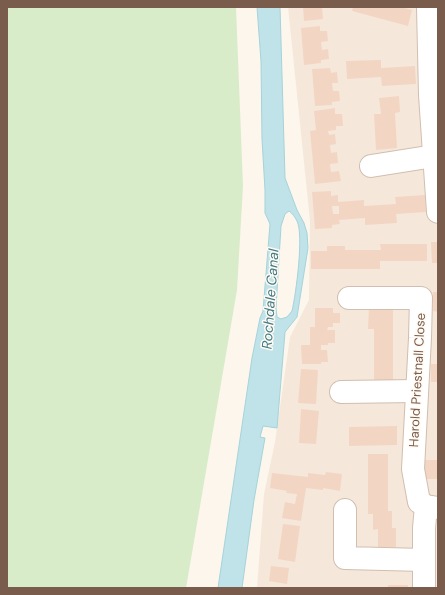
<svg xmlns="http://www.w3.org/2000/svg" width="445" height="595" font-family="'DM Sans',sans-serif">
  <style>
    .residential { fill: #f5e8da }
    .green { fill: #d8ecc9 }
    .water { fill: #bfe3e8; stroke: #a5d3da; fill-rule: evenodd }
    .building { fill: #f3d5c3; fill-rule: evenodd }
    .lines { fill: none; stroke-linecap: round; stroke-linejoin: round }
    .minor-casing { stroke: #d1beb0; stroke-width: 24 }
    .minor { stroke: #fff; stroke-width: 22 }
    .labels { text-anchor: middle; dominant-baseline: central; stroke-width: 3; stroke-linejoin: round; paint-order: stroke }
    .street-label { font-size: 13px; fill: #7a5c4d; stroke: #fffaf3 }
    .water-label { font-size: 14px; font-style: italic; fill: #437c86; stroke: #fffaf3 }
  </style>
  <rect width="100%" height="100%" fill="#fdf6ec"/>
  <polygon class="residential" points="288,7 438,7 438,588 257,588 264,494 275,442 290,337 309,300 310,221"/>
  <polygon class="green" points="7,7 236,7 243,186 237,290 186,588 7,588"/>
  <path class="water" d="M257,7h23l5,171 12,32 7,13 3,10 1,15 -11,69 -12,15 -8,96 -14,-2 -3,11 5,1 -11,62 -12,88h-24l34,-230 8,-40 3,-7 7,-87 -5,-11v-23l-3,-51 -1,-78zM289,211c3,2 6,6 8,10 7,14 -1,73 -5,90l-5,6 -6,2 -4,-2 -1,-9 5,-82 4,-12z"/>
  <g class="building">
    <polygon points="303,7 322,7 323,19 304,21"/>
    <polygon points="353,7 401,7 412,10 408,26 352,11"/>
    <polygon points="320,26 320,31 327,31 328,41 321,42 322,50 328,49 329,59 321,60 321,63 304,65 301,28"/>
    <polygon points="381,60 381,68 415,66 416,84 382,86 381,77 347,79 346,61"/>
    <polygon points="330,68 331,73 337,72 338,83 332,83 333,91 339,91 340,101 332,102 332,105 315,106 312,69"/>
    <polygon points="399,96 400,112 395,113 397,148 376,150 374,114 381,114 379,98"/>
    <polygon points="335,108 335,114 342,114 343,126 336,126 336,130 328,131 329,135 335,134 336,144 330,145 331,153 337,152 338,163 330,164 331,172 339,171 341,181 315,184 310,131 316,130 314,111"/>
    <path d="M331,191v5l7,-1v7l26,-2v6l32,-2 -1,-7 30,-2 1,17 -30,2 1,9 -32,2v-7l-26,2 1,4 -8,1v3l-17,1 -3,-37zM332,206h7v8h-6z"/>
    <polygon points="431,242 438,242 438,263 432,263"/>
    <polygon points="380,244 427,244 427,261 380,261 380,269 311,269 311,251 327,251 327,246 345,246 345,250 381,250"/>
    <polygon points="433,292 438,292 438,312 433,311"/>
    <polygon points="369,307 393,307 393,382 374,382 374,329 368,329"/>
    <polygon points="315,308 333,308 333,313 340,313 340,323 333,323 333,327 328,327 327,330 335,330 335,343 328,343 328,345 321,345 321,350 327,350 328,362 321,362 321,364 302,364 301,345 310,345 310,327 315,327"/>
    <rect x="431" y="364" width="7" height="18"/>
    <polygon points="301,369 318,370 316,404 298,403"/>
    <polygon points="301,409 319,411 316,444 299,443"/>
    <polygon points="397,426 397,445 349,446 349,427"/>
    <polygon points="368,454 388,454 388,511 392,511 392,528 396,528 396,547 378,547 378,529 373,530 373,514 368,514"/>
    <rect x="423" y="460" width="15" height="19"/>
    <polygon points="326,472 342,474 340,491 323,488 323,490 306,488 301,521 282,518 285,502 295,504 297,494 286,493 287,491 270,488 272,473 308,477 308,473 325,475"/>
    <polygon points="283,524 300,526 295,562 278,559"/>
    <polygon points="271,566 289,568 287,584 269,581"/>
    <rect x="388" y="585" width="20" height="3"/>
  </g>
  <g class="lines">
    <defs>
      <g id="minor">
        <polyline points="428,7 430,95 438,212"/>
        <polyline points="371,166 434,156"/>
        <polyline points="349,298 421,298 420,338 413,469 419,502 426,506 438,508"/>
        <polyline points="341,392 417,391"/>
        <polyline points="345,510 345,558 424,560"/>
        <polyline points="424,588 424,528 426,506"/>
      </g>
    </defs>
    <use href="#minor" class="minor-casing"/>
    <use href="#minor" class="minor"/>
  </g>
  <g class="labels">
    <g class="street-label">
      <text transform="translate(417 380) rotate(-87)">Harold Priestnall Close</text>
    </g>
    <g class="water-label">
      <text transform="translate(270 299) rotate(-86)">Rochdale Canal</text>
    </g>
  </g>
  <rect width="445" height="595" fill="none" stroke="#7a5c4d" stroke-width="16"/>
</svg>
